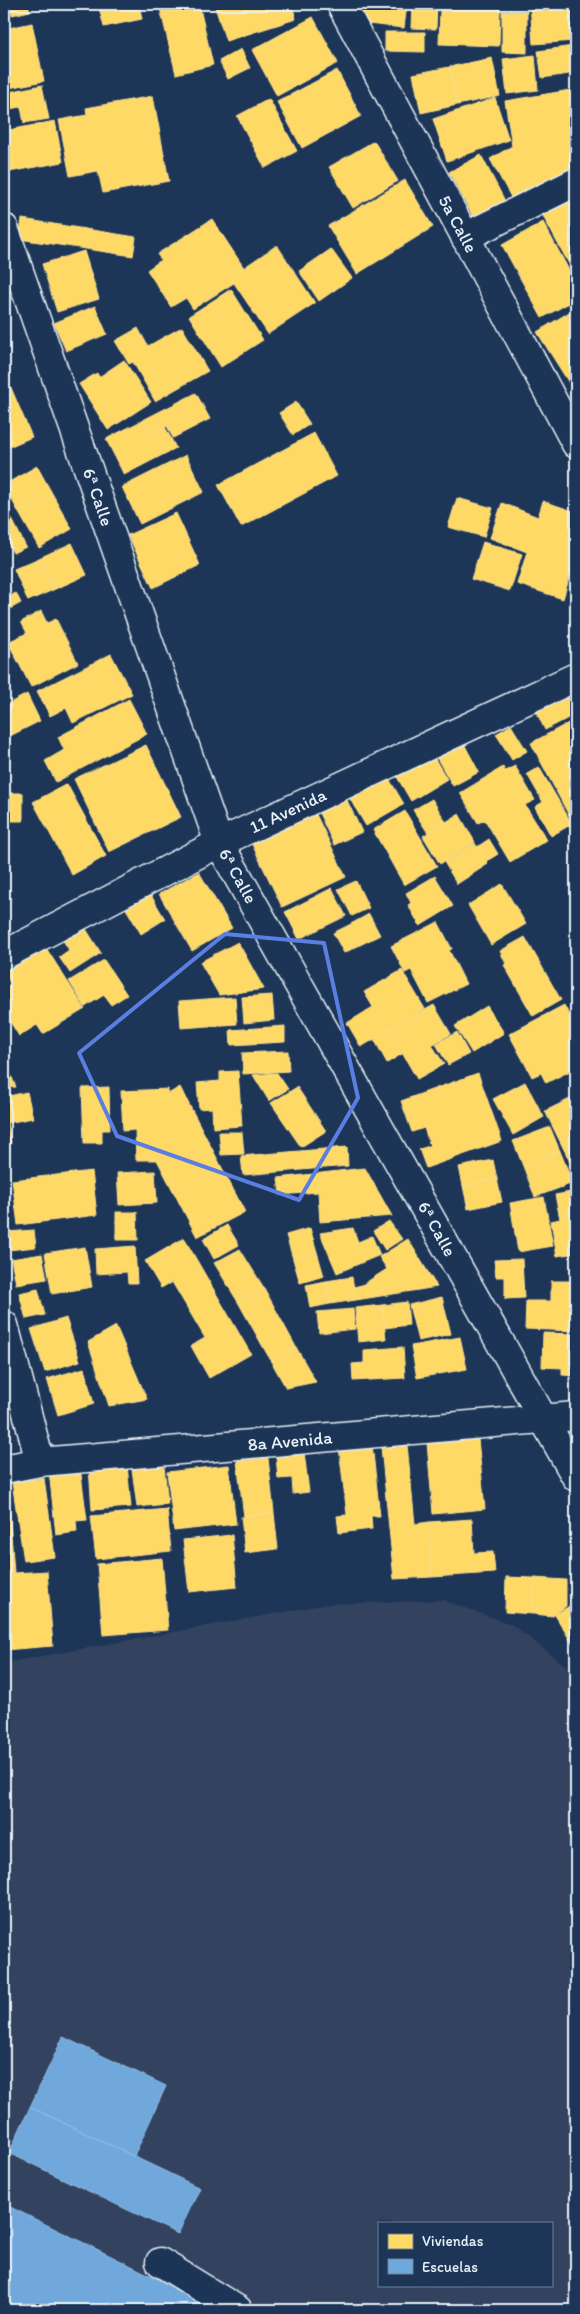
<svg xmlns="http://www.w3.org/2000/svg" width="580" height="2314" font-family="Itim,sans-serif">
  <style>
    .built { fill: #32425e; fill-rule: evenodd }
    .homes { fill: #ffd966; stroke: #f8e092 }
    .schools { fill: #6fa8dc; stroke: #93bee4 }
    .lines { fill: none; stroke-linecap: round; stroke-linejoin: round }
    .minor-casing { stroke: #e8f1f8; stroke-width: 31 }
    .major-casing { stroke: #e8f1f8; stroke-width: 31 }
    .minor { stroke: #1d3557; stroke-width: 28 }
    .major { stroke: #1d3557; stroke-width: 28 }
    .marked { fill: none; stroke: #5a7fe2; stroke-width: 4; stroke-linejoin: round }
    .labels { text-anchor: middle; dominant-baseline: central; stroke-width: 5; stroke-linejoin: round; paint-order: stroke }
    .street-label { font-size: 18px; fill: #e8f1f8; stroke: #1d3557 }
  </style>
  <rect width="100%" height="100%" fill="#1d3557"/>
  <filter id="ink" filterUnits="userSpaceOnUse"><feTurbulence type="fractalNoise" baseFrequency=".02" numOctaves="2"/><feDisplacementMap in="SourceGraphic" scale="10" xChannelSelector="R" yChannelSelector="G"/><feConvolveMatrix kernelMatrix="1 2 1 2 8 2 1 2 1" color-interpolation-filters="sRGB"/></filter>
  <g filter="url(#ink)">
    <path class="built" d="M443,1600l68,24 65,49v637h-572v-647l323,-59zM379,2223h172v62h-172z"/>
    <g class="homes">
      <polygon points="4,4 30,4 28,4 30,11 12,15 11,8 4,9"/>
      <polygon points="98,4 139,4 142,19 104,27"/>
      <polygon points="159,4 199,4 213,65 176,74"/>
      <polygon points="214,4 292,4 296,19 226,41"/>
      <polygon points="360,4 407,4 404,28 358,23"/>
      <polygon points="412,4 437,4 436,29 411,28"/>
      <polygon points="440,4 500,4 500,9 440,7"/>
      <polygon points="530,4 572,4 575,41 533,44"/>
      <polygon points="440,7 500,9 499,46 439,44"/>
      <polygon points="502,11 527,11 527,53 502,52"/>
      <polygon points="313,17 338,63 277,96 252,50"/>
      <polygon points="32,23 44,81 4,89 4,29"/>
      <polygon points="385,32 425,32 425,52 385,51"/>
      <polygon points="573,46 576,73 542,78 538,51"/>
      <polygon points="241,49 250,68 228,79 219,61"/>
      <polygon points="535,55 538,90 507,94 503,59"/>
      <polygon points="492,58 500,96 457,105 449,67"/>
      <polygon points="449,67 457,105 421,113 413,74"/>
      <polygon points="337,70 361,116 302,148 277,102"/>
      <polygon points="42,85 49,119 24,123 21,107 4,110 4,93"/>
      <polygon points="576,89 576,166 513,201 490,159 512,146 505,101"/>
      <polygon points="153,96 169,181 103,193 98,171 70,176 59,120 87,115 86,108"/>
      <polygon points="495,98 509,140 447,161 433,119"/>
      <polygon points="269,99 297,151 265,168 237,116"/>
      <polygon points="55,121 63,162 4,173 4,131"/>
      <polygon points="374,141 398,181 353,208 329,167"/>
      <polygon points="481,155 506,203 475,220 449,172"/>
      <polygon points="405,180 433,227 357,274 328,226"/>
      <polygon points="576,193 576,231 557,242 541,212"/>
      <polygon points="22,219 136,237 133,256 19,239"/>
      <polygon points="212,219 248,274 193,309 186,298 171,307 147,270 161,260 157,254"/>
      <polygon points="543,222 576,283 576,299 542,318 502,245"/>
      <polygon points="576,231 576,276 557,242"/>
      <polygon points="277,245 315,303 268,334 230,277"/>
      <polygon points="331,249 352,278 319,301 299,271"/>
      <polygon points="84,251 99,299 57,312 42,264"/>
      <polygon points="231,289 263,340 221,367 189,316"/>
      <polygon points="95,306 107,334 66,351 54,323"/>
      <polygon points="571,311 576,319 576,394 537,332"/>
      <polygon points="182,327 208,371 155,401 133,362 129,364 115,341 138,328 148,346"/>
      <polygon points="124,360 151,402 108,430 79,384 97,373 99,377"/>
      <polygon points="6,376 32,437 4,449 4,377"/>
      <polygon points="196,393 210,419 173,438 167,426 151,435 143,420"/>
      <polygon points="296,402 310,424 293,435 279,413"/>
      <polygon points="143,420 151,435 165,427 176,448 124,475 106,439"/>
      <polygon points="314,433 337,476 241,527 218,485"/>
      <polygon points="186,455 204,492 140,524 122,487"/>
      <polygon points="37,466 53,495 19,513 4,485"/>
      <polygon points="53,495 72,529 39,548 19,513"/>
      <polygon points="457,498 493,508 484,537 448,527"/>
      <polygon points="543,501 576,512 576,555 563,599 517,584 527,552 490,538 502,503 538,517"/>
      <polygon points="176,513 200,565 153,588 128,535"/>
      <polygon points="11,517 26,547 13,553 4,535 4,521"/>
      <polygon points="483,542 522,554 510,591 471,579"/>
      <polygon points="72,543 87,575 53,590 39,558"/>
      <polygon points="39,558 53,590 28,601 14,569"/>
      <polygon points="16,593 21,603 4,612 4,599"/>
      <polygon points="41,611 47,623 56,619 78,663 31,687 8,642 27,633 21,622"/>
      <polygon points="111,654 132,694 73,723 66,708 50,716 37,691"/>
      <polygon points="561,681 576,714 545,730 529,697"/>
      <polygon points="27,694 40,721 4,739 4,706"/>
      <polygon points="129,699 147,734 56,782 45,761 64,750 58,737"/>
      <polygon points="576,719 576,821 573,823 531,743"/>
      <polygon points="511,725 527,751 512,760 496,734"/>
      <polygon points="462,740 479,772 453,786 435,755"/>
      <polygon points="146,745 181,817 109,852 74,779"/>
      <polygon points="433,756 447,779 411,801 397,777"/>
      <polygon points="515,766 535,800 525,805 547,840 510,862 485,820 478,823 460,793 503,767 505,771"/>
      <polygon points="539,767 572,824 551,836 535,807 543,802 527,774"/>
      <polygon points="388,777 404,804 366,826 350,799"/>
      <polygon points="67,784 106,856 72,875 33,802"/>
      <rect x="4" y="793" width="19" height="28"/>
      <polygon points="345,796 362,832 334,845 317,809"/>
      <polygon points="432,799 446,822 428,833 413,810"/>
      <polygon points="313,808 346,877 282,907 249,838"/>
      <polygon points="405,811 437,866 404,885 373,830"/>
      <polygon points="459,814 475,842 440,864 423,836"/>
      <polygon points="489,839 498,854 487,861 488,864 457,884 444,862 475,843 477,847"/>
      <polygon points="199,872 232,928 192,951 159,894"/>
      <polygon points="435,876 453,906 420,926 408,905 411,903 406,893"/>
      <polygon points="356,881 369,908 352,916 338,889"/>
      <polygon points="502,884 526,924 491,945 468,905"/>
      <polygon points="332,888 346,916 299,939 285,912"/>
      <polygon points="149,892 165,919 141,934 125,907"/>
      <polygon points="369,914 380,935 360,945 349,925"/>
      <polygon points="438,922 452,949 449,950 466,984 428,1003 411,970 405,973 391,946"/>
      <polygon points="83,924 101,953 70,973 59,957 69,950 61,937"/>
      <polygon points="349,925 360,945 344,953 333,933"/>
      <polygon points="39,937 85,1009 43,1034 37,1025 19,1036 4,1012 4,988 11,984 4,972 4,959"/>
      <polygon points="525,937 561,1000 533,1016 504,965 506,964 500,951"/>
      <polygon points="238,942 264,989 219,995 200,962"/>
      <polygon points="104,960 127,995 111,1005 104,995 85,1007 69,981"/>
      <polygon points="402,970 425,1009 361,1047 347,1023 373,1007 364,992"/>
      <polygon points="272,995 274,1020 244,1023 242,997"/>
      <polygon points="235,997 237,1024 181,1028 179,1001"/>
      <polygon points="434,1005 451,1034 432,1045 444,1064 417,1079 389,1030"/>
      <polygon points="564,1005 576,1028 576,1068 546,1083 541,1073 532,1077 509,1034"/>
      <polygon points="487,1006 504,1033 472,1053 455,1026"/>
      <polygon points="285,1026 285,1042 231,1045 230,1030"/>
      <polygon points="389,1030 402,1054 387,1063 374,1039"/>
      <polygon points="457,1032 469,1054 448,1065 436,1044"/>
      <polygon points="288,1051 289,1071 243,1074 242,1053"/>
      <polygon points="4,1059 16,1087 4,1088"/>
      <polygon points="238,1071 242,1126 213,1128 212,1108 199,1109 197,1083 220,1081 220,1072"/>
      <polygon points="277,1073 288,1089 269,1101 253,1075"/>
      <polygon points="478,1073 502,1141 426,1168 419,1149 430,1146 424,1128 412,1132 401,1101"/>
      <polygon points="525,1082 544,1117 513,1135 493,1099"/>
      <polygon points="109,1087 110,1130 102,1130 102,1143 84,1143 82,1088"/>
      <polygon points="180,1087 245,1212 197,1237 157,1160 136,1160 135,1130 123,1131 121,1091 168,1089 168,1094"/>
      <polygon points="297,1087 326,1131 301,1147 271,1103"/>
      <polygon points="27,1092 33,1118 7,1123 11,1143 4,1145 4,1097"/>
      <polygon points="576,1096 576,1174 545,1111"/>
      <polygon points="550,1127 560,1151 523,1166 513,1141"/>
      <polygon points="219,1132 242,1132 244,1154 221,1155"/>
      <polygon points="347,1147 348,1166 243,1175 241,1156"/>
      <polygon points="560,1151 573,1183 535,1197 523,1166"/>
      <polygon points="493,1160 497,1179 463,1186 459,1167"/>
      <polygon points="365,1168 392,1216 320,1222 318,1192 280,1195 278,1178"/>
      <polygon points="92,1171 97,1215 18,1225 12,1180"/>
      <polygon points="155,1171 157,1203 119,1205 117,1173"/>
      <polygon points="497,1179 502,1202 468,1209 463,1186"/>
      <polygon points="576,1191 576,1253 557,1256 551,1221 560,1219 555,1195"/>
      <polygon points="544,1197 553,1246 518,1252 510,1203"/>
      <polygon points="116,1212 137,1212 138,1240 116,1240"/>
      <polygon points="389,1221 402,1239 385,1250 373,1231"/>
      <polygon points="227,1225 239,1245 214,1259 203,1239"/>
      <polygon points="310,1228 317,1252 293,1259 286,1235"/>
      <polygon points="353,1228 358,1242 372,1236 380,1255 337,1273 320,1233"/>
      <polygon points="34,1230 36,1247 8,1250 7,1232"/>
      <polygon points="184,1238 251,1354 209,1378 191,1346 205,1338 172,1282 161,1288 145,1261"/>
      <polygon points="408,1239 437,1287 356,1300 353,1287 362,1285 387,1269 379,1257"/>
      <polygon points="135,1246 137,1283 128,1283 127,1272 96,1274 95,1249"/>
      <polygon points="85,1247 92,1287 52,1294 45,1253"/>
      <polygon points="240,1249 264,1288 238,1302 214,1263"/>
      <polygon points="317,1252 324,1276 300,1283 293,1259"/>
      <polygon points="42,1254 47,1279 16,1284 11,1259"/>
      <polygon points="522,1259 524,1298 505,1299 505,1277 496,1277 494,1260"/>
      <polygon points="352,1277 356,1300 330,1304 326,1281"/>
      <polygon points="326,1281 330,1304 310,1308 306,1285"/>
      <polygon points="551,1281 572,1281 571,1302 576,1302 576,1331 525,1329 526,1301 551,1301"/>
      <polygon points="264,1288 296,1347 271,1361 238,1302"/>
      <polygon points="38,1289 45,1315 26,1319 19,1293"/>
      <polygon points="442,1297 451,1334 418,1341 409,1305"/>
      <polygon points="407,1302 409,1325 384,1328 382,1305"/>
      <polygon points="382,1305 386,1339 358,1342 355,1308"/>
      <polygon points="353,1309 355,1329 319,1333 317,1312"/>
      <polygon points="66,1318 80,1361 45,1372 31,1329"/>
      <polygon points="116,1326 147,1399 109,1406 88,1342"/>
      <polygon points="543,1333 576,1334 576,1376 562,1375 562,1368 542,1367"/>
      <polygon points="460,1337 467,1369 417,1378 411,1346"/>
      <polygon points="296,1347 316,1382 286,1388 271,1361"/>
      <polygon points="403,1347 405,1378 353,1381 352,1364 364,1363 364,1350"/>
      <polygon points="84,1368 94,1404 58,1415 47,1379"/>
      <polygon points="4,1388 11,1421 4,1423"/>
      <polygon points="478,1439 485,1509 433,1514 427,1443"/>
      <polygon points="372,1444 380,1516 371,1516 372,1529 339,1533 337,1516 347,1515 339,1448"/>
      <polygon points="407,1445 415,1524 429,1522 432,1577 394,1579 381,1447"/>
      <polygon points="304,1452 309,1492 293,1494 292,1478 278,1479 276,1455"/>
      <polygon points="268,1458 274,1513 244,1517 237,1461"/>
      <polygon points="127,1465 131,1507 92,1510 89,1468"/>
      <polygon points="229,1465 236,1524 174,1531 167,1472"/>
      <polygon points="164,1466 168,1504 137,1507 132,1469"/>
      <polygon points="80,1467 87,1520 76,1521 77,1532 56,1535 49,1471"/>
      <polygon points="44,1478 55,1557 24,1561 12,1482"/>
      <polygon points="7,1489 12,1546 4,1546 4,1490"/>
      <polygon points="167,1509 171,1551 96,1559 91,1516"/>
      <polygon points="274,1513 278,1549 245,1553 241,1517"/>
      <polygon points="472,1519 474,1553 493,1552 495,1573 432,1577 429,1522"/>
      <polygon points="232,1535 237,1587 189,1592 183,1540"/>
      <polygon points="4,1546 12,1546 14,1573 47,1571 53,1646 4,1650"/>
      <polygon points="162,1558 168,1630 103,1635 97,1564"/>
      <polygon points="506,1577 534,1578 533,1614 505,1612"/>
      <polygon points="534,1578 566,1580 566,1606 553,1616 533,1614"/>
      <polygon points="576,1602 576,1650 555,1615"/>
    </g>
    <g class="schools">
      <polygon points="63,2037 166,2086 134,2156 30,2107"/>
      <polygon points="30,2107 200,2188 178,2234 9,2153"/>
      <polygon points="4,2204 222,2310 4,2310"/>
    </g>
    <g class="lines">
      <defs>
        <g id="minor">
          <polyline points="341,4 576,444"/>
          <polyline points="465,237 576,182"/>
          <polyline points="4,955 219,843 576,677"/>
          <polyline points="4,1325 40,1462"/>
          <polyline points="4,1469 40,1462 576,1416"/>
          <polyline points="160,2262 238,2310"/>
        </g>
        <polyline id="major" points="4,228 219,843 576,1477"/>
      </defs>
      <use href="#minor" class="minor-casing"/>
      <use href="#major" class="major-casing"/>
      <use href="#minor" class="minor"/>
      <use href="#major" class="major"/>
    </g>
  </g>
  <path class="marked" d="M225,934l99,9 34,155 -59,102 -182,-64 -38,-83z"/>
  <g class="labels">
    <g class="street-label">
      <text transform="translate(458 224) rotate(62)">5a Calle</text>
      <text transform="translate(98 497) rotate(71)">6ª Calle</text>
      <text transform="translate(288 811) rotate(-25)">11 Avenida</text>
      <text transform="translate(238 876) rotate(61)">6ª Calle</text>
      <text transform="translate(437 1229) rotate(61)">6ª Calle</text>
      <text transform="translate(290 1441) rotate(-5)">8a Avenida</text>
    </g>
  </g>
  <rect width="580" height="2314" fill="none" stroke="#1d3557" stroke-width="20"/>
  <rect x="10" y="10" width="560" height="2294" fill="none" stroke="#e8f1f8" stroke-width="2" filter="url(#ink)"/>
  <rect x="378" y="2222" width="175" height="65" fill="#1d3557" stroke="#6e8097"/>
  <rect x="388" y="2234" width="25" height="15" fill="#ffd966" stroke="#6e8097"/>
  <text x="422" y="2246" font-size="15" fill="#e8f1f8">Viviendas</text>
  <rect x="388" y="2259" width="25" height="15" fill="#6fa8dc" stroke="#6e8097"/>
  <text x="422" y="2272" font-size="15" fill="#e8f1f8">Escuelas</text>
</svg>
